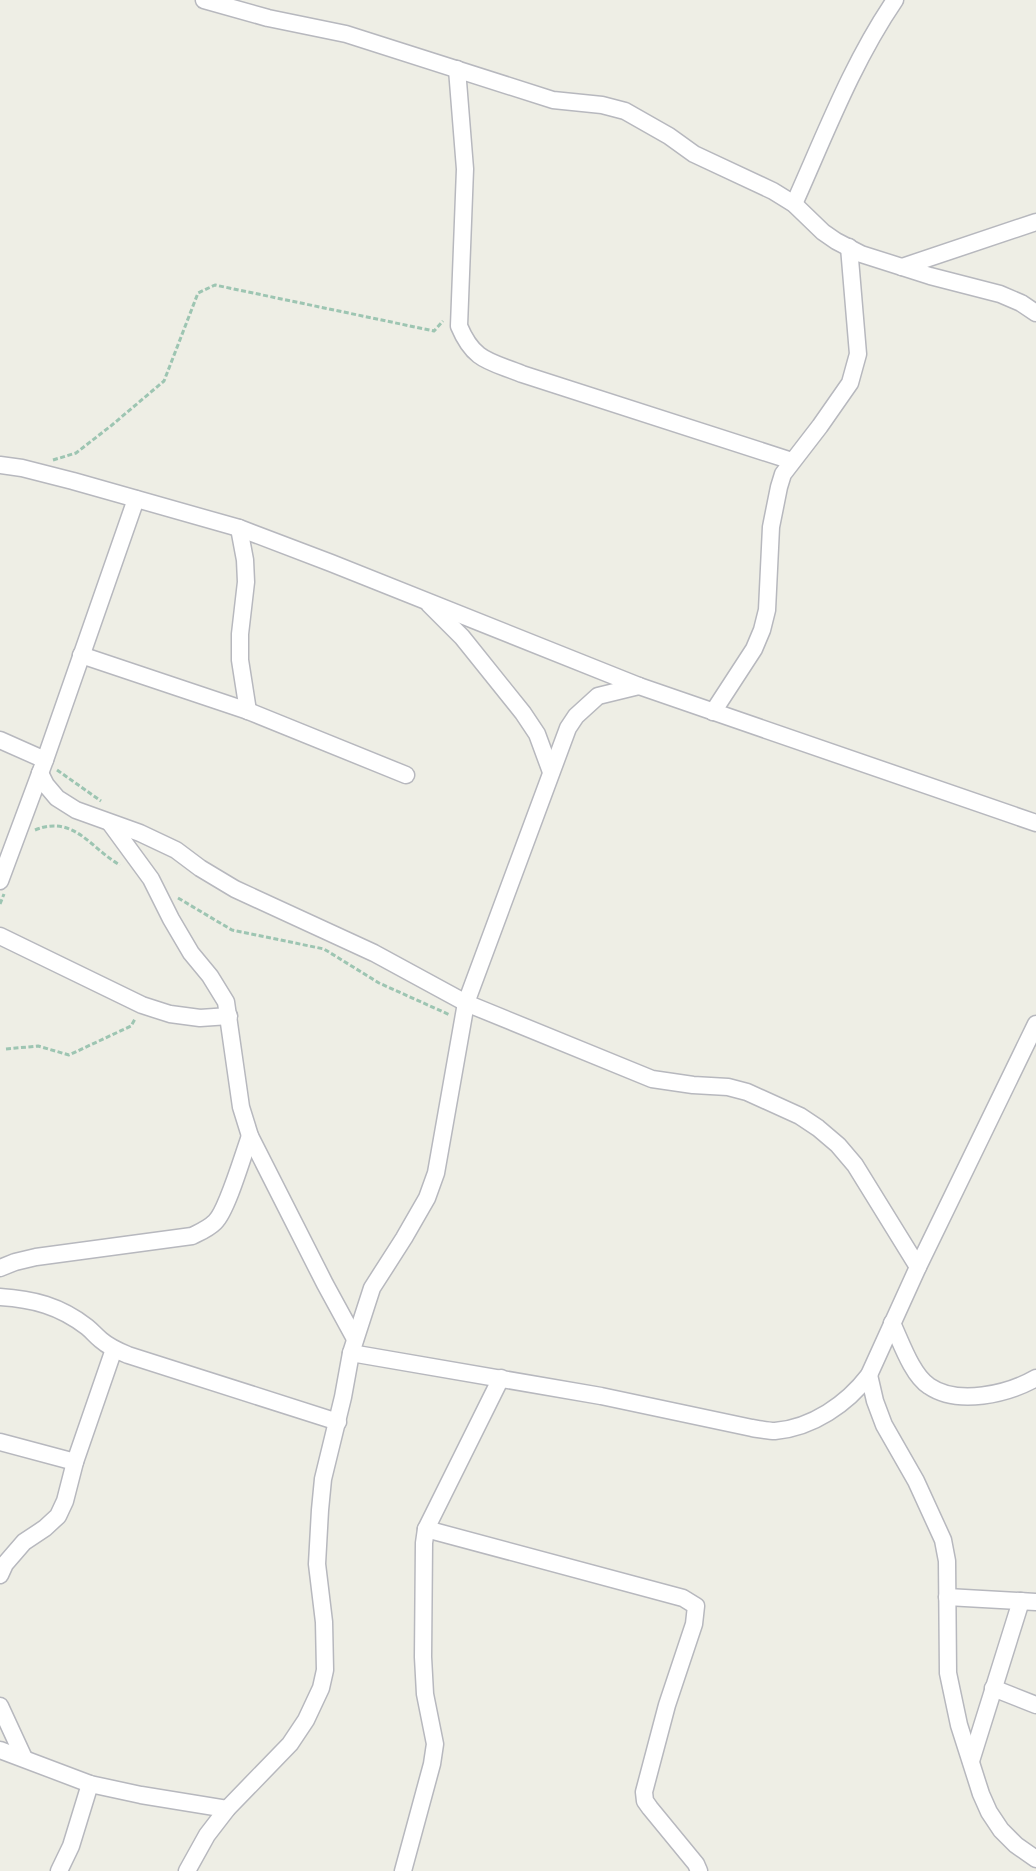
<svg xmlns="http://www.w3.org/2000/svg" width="1036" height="1871" font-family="'Nunito Sans',sans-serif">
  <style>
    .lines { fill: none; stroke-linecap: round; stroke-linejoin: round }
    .minor-casing { stroke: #b7b8be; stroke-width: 19 }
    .path { stroke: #9dc5b2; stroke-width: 3; stroke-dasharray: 5 2.5; stroke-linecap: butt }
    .minor { stroke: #fff; stroke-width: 16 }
  </style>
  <rect width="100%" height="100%" fill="#eeeee5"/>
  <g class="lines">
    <defs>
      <g id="minor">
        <polyline points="204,0 268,18 346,34 553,100 602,105 625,111 669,136 694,154 773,191 794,204 823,232 836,241 861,254 930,276 1000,294 1021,303 1036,313"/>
        <path d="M457,69l8,100 -6,157c15,36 31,35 63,48l270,87"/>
        <path d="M794,204c31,-69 58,-141 101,-204"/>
        <polyline points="902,267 1036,222"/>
        <polyline points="0,465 22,468 73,481 239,528 331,563 639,686 1036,823"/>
        <polyline points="239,528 245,560 246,582 240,634 240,660 248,711"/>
        <polyline points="429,604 462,637 523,713 537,734 551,772"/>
        <polyline points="81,655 248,711 406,775"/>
        <polyline points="713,712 754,649 762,630 767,610 771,527 779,487 783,474 820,426 850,383 858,354 849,247"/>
        <polyline points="0,740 45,760"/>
        <polyline points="40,773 46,785 57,798 76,810 140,833 176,850 200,868 235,889 374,953 466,1003 652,1079 693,1085 728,1087 747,1092 800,1116 818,1128 838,1145 855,1165 918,1267"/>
        <polyline points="110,823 151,879 171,919 191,953 210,976 226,1002 241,1107 250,1136 325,1284 355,1339"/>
        <polyline points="0,881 45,760 136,499"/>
        <polyline points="0,936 142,1005 170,1014 200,1018 229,1016"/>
        <path d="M0,1268l15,-6 21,-5 156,-21c8,-4 16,-7 23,-14 12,-11 28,-67 35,-86"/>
        <path d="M0,1297c33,2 60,9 87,30 5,4 9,9 14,13 8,7 17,11 27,15l210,67"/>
        <path d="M892,1323c9,19 20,52 37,63 29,20 79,8 107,-8"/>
        <path d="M351,1353l250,43 151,32c7,1 16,3 23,3 37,-3 72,-27 94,-56l49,-108 118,-243"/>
        <polyline points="869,1375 875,1401 884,1425 916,1481 943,1540 947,1561 948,1673 959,1725 981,1794 989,1812 1001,1830 1016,1845 1036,1859"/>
        <polyline points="0,1442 75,1462"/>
        <polyline points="426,1529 683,1598 696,1606 694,1624 667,1705 644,1792 645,1801 650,1808 696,1864 699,1871"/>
        <polyline points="0,1575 5,1564 24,1542 45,1528 58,1516 65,1501 75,1462 114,1349"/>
        <polyline points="947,1597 1036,1602"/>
        <polyline points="993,1688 1036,1705"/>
        <polyline points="0,1706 24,1758"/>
        <polyline points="0,1750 90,1784 141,1795 227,1809"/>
        <polyline points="971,1761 1021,1601"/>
        <polyline points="59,1871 71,1846 90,1784"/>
        <polyline points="187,1871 207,1835 227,1809 290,1744 306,1720 321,1688 325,1670 324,1622 317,1564 320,1510 323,1479 343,1397 351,1353 372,1288 404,1238 427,1198 436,1173 466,1003 568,728 576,716 598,696 639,686"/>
        <polyline points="403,1871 432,1764 435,1744 425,1694 423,1657 424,1543 426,1529 501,1378"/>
      </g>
    </defs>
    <use href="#minor" class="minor-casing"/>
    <g class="path">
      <polyline points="53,460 76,453 112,425 164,381 198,293 215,285 434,331 443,321"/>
      <polyline points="57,770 101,801"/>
      <path d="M35,830c39,-16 56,19 85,35"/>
      <polyline points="178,898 232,930 324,949 379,983 450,1015"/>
      <polyline points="0,904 4,894"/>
      <polyline points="6,1049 38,1046 69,1055 131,1026 135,1019"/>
    </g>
    <use href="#minor" class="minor"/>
  </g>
</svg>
